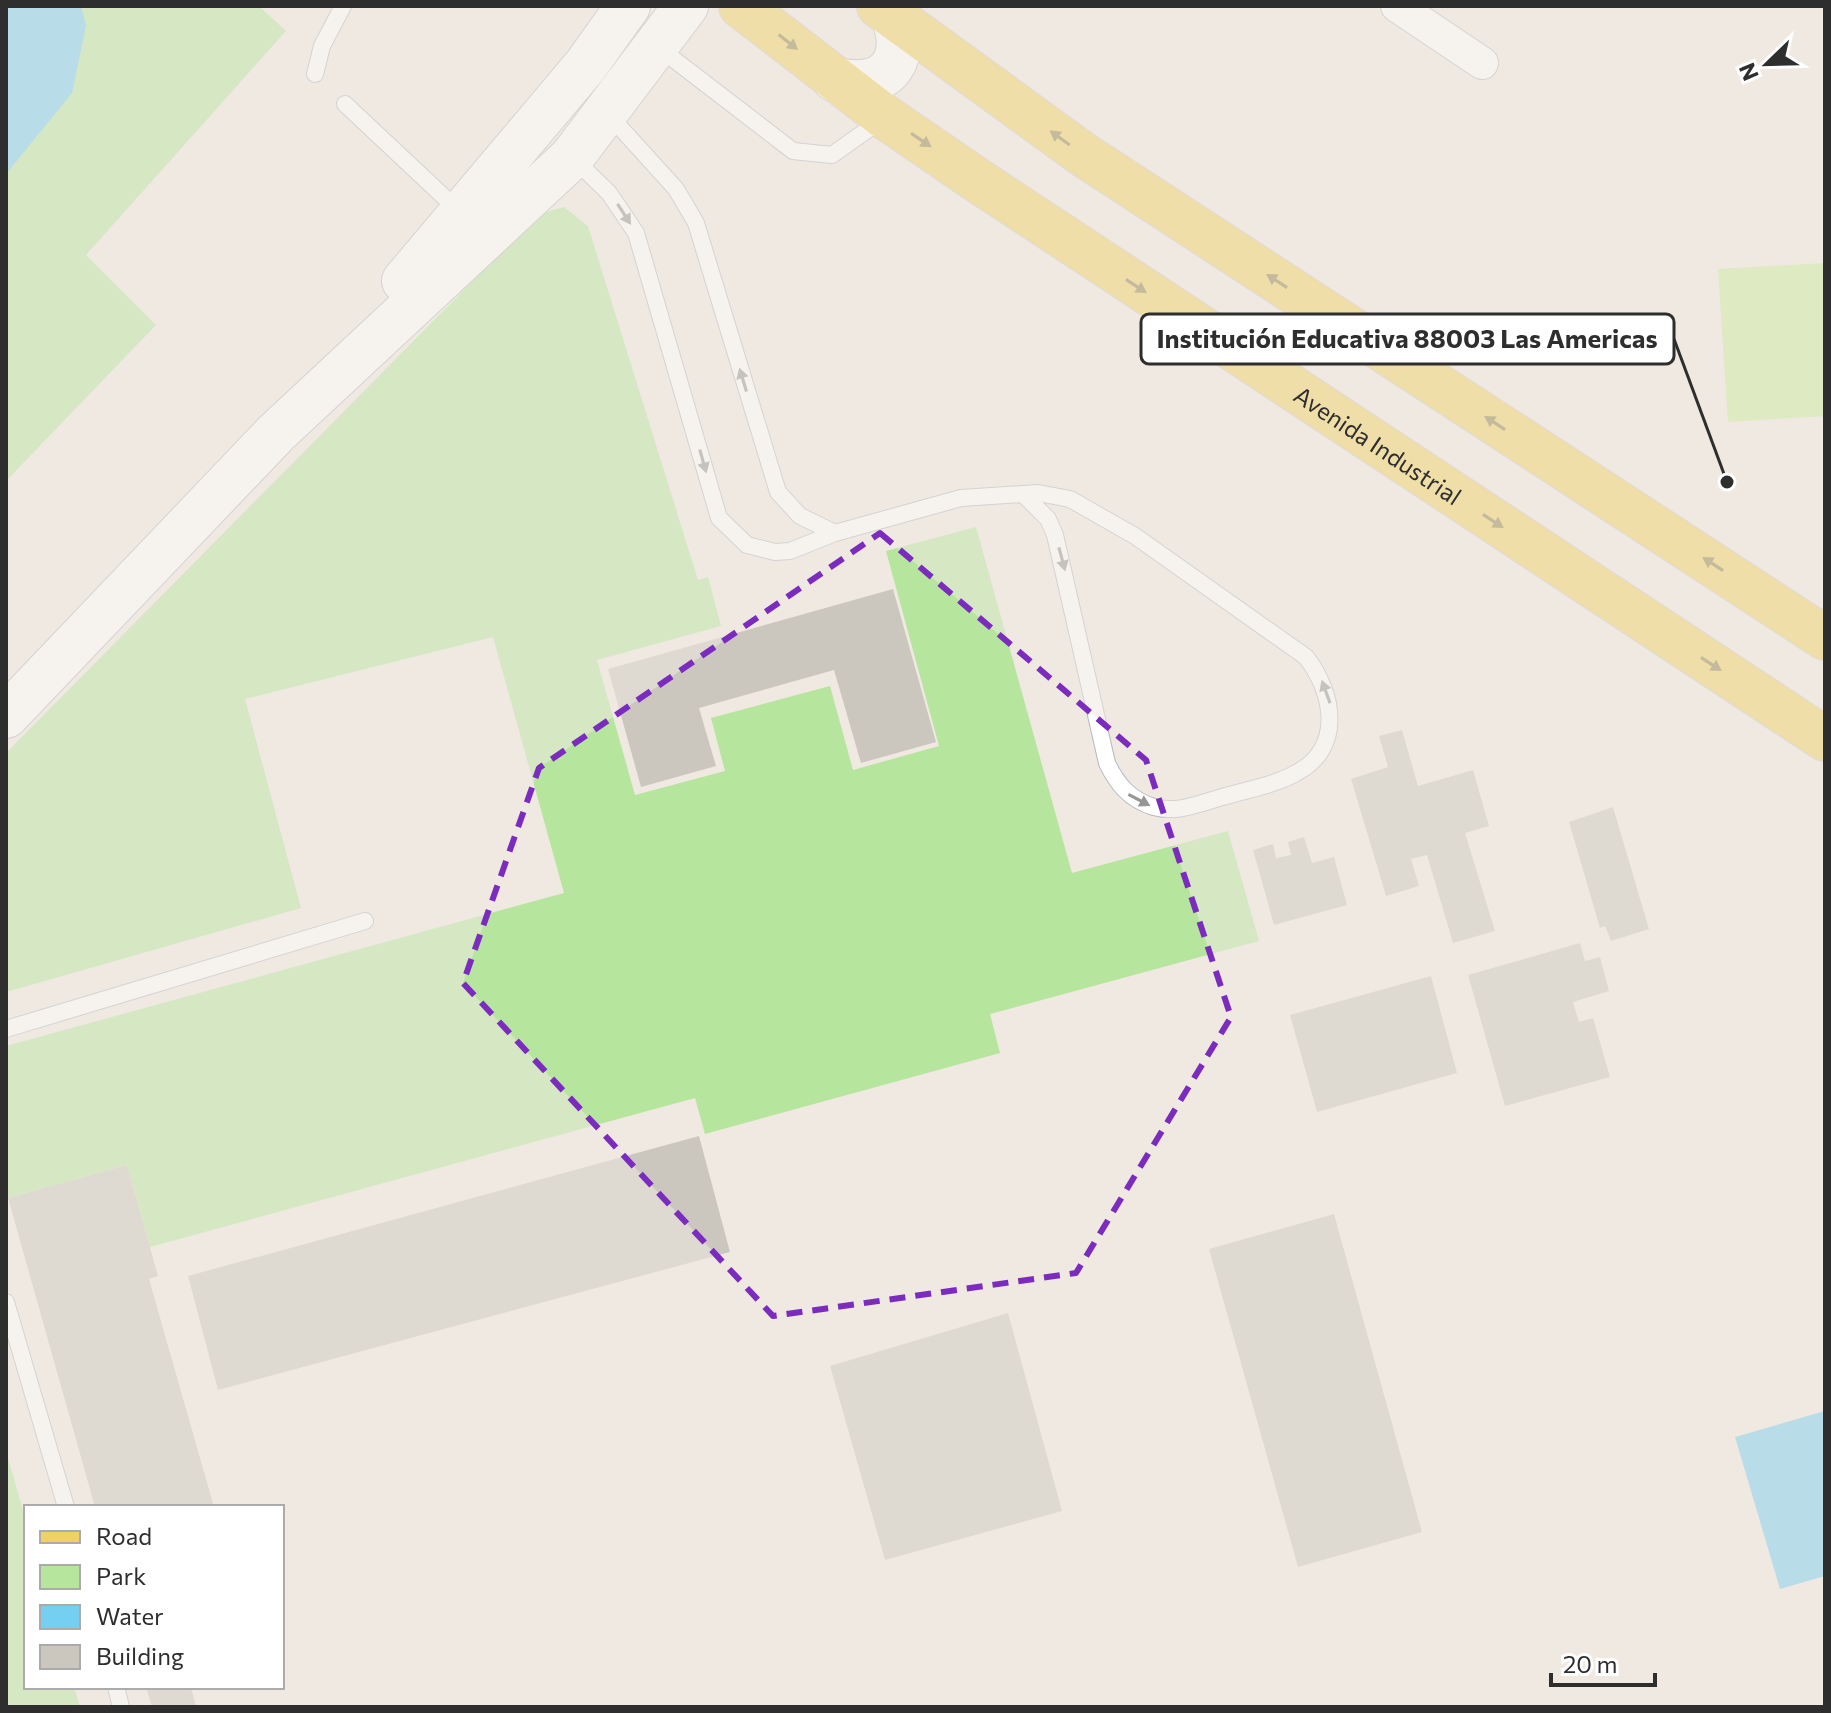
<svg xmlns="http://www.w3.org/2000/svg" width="1831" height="1713" font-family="Commissioner,sans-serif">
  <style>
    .green { fill: #b6e59e }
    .pitch { fill: #c9ec9a }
    .water { fill: #75cff0 }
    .building { fill: #cbc7bf }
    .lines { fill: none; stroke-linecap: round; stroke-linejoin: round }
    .lane-casing { stroke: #b4b7c1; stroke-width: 18 }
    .street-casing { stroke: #b4b7c1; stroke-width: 34 }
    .secondary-casing { stroke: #b4b7c1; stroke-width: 46 }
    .primary-casing { stroke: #c9c9c9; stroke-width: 46 }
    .lane { stroke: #fff; stroke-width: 16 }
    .street { stroke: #fff; stroke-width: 32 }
    .secondary { stroke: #fff; stroke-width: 44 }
    .primary { stroke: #f2d163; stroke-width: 44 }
    .oneway { fill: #908048 }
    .oneway2 { fill: #969696 }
    .marked { fill: none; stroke: #7b2cbf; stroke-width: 6; stroke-dasharray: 16 10; stroke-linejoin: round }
    .labels { text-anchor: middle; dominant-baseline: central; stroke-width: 7; stroke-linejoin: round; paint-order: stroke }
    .street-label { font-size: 24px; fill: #2e2e2e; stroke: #fff }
    .leader { fill: none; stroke: #2e2e2e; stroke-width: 3 }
    .callout-dot { fill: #2e2e2e; stroke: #fff; stroke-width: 3 }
    .callout { fill: #fff; stroke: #2e2e2e; stroke-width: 3 }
    .callout-label { font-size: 26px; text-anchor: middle; font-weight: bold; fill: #2e2e2e }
  </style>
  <rect width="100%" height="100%" fill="#efe9e1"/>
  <g class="green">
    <polygon points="6,6 259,6 286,31 86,255 156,325 6,481"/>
    <polygon points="564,207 588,226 698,580 708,577 721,626 597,660 635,795 725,771 711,718 830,686 853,770 939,746 886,551 976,527 1072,873 1228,831 1259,941 990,1014 1000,1053 705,1134 695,1098 150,1247 127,1165 8,1198 6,1046 564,893 493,637 245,699 301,908 6,992 6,753 539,214"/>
    <polygon points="6,1451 26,1521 26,1687 74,1687 80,1707 6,1707"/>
  </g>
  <polygon class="pitch" points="1825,263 1825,416 1728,422 1718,269"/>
  <g class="water">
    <polygon points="6,6 81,6 86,26 72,93 6,174"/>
    <polygon points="1825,1411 1825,1576 1780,1589 1735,1437"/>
  </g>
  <g class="building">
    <polygon points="893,589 936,742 861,763 834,670 699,708 716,766 641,787 608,669"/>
    <polygon points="1402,730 1418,786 1473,770 1489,826 1465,833 1495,931 1453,943 1427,855 1411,859 1419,886 1386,896 1351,779 1388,767 1379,736"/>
    <polygon points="1613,807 1649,929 1611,941 1605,926 1600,928 1569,822"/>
    <polygon points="1304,837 1312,863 1334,857 1347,905 1274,925 1253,850 1273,844 1276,858 1291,855 1288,842"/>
    <polygon points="1580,943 1585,961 1600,957 1609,991 1573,1002 1579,1022 1593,1018 1610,1077 1505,1106 1468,975"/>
    <polygon points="1431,976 1457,1073 1317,1112 1290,1015"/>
    <polygon points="699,1136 730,1252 218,1390 188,1276"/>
    <polygon points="127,1165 158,1276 149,1279 214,1507 95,1507 8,1198"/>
    <polygon points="1334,1214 1422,1532 1298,1567 1209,1249"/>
    <polygon points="1008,1313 1062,1511 885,1560 830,1366"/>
    <polygon points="146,1687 191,1687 196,1707 152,1707"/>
  </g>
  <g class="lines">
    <defs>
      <g id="lane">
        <polyline points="659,48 793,151 832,155 884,118"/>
        <polyline points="315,74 322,46 343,6"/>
        <polyline points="345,104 460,212"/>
        <polyline points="608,114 676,189 696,223 778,492 800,516 835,533"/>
        <path d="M574,159l35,34 27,40 83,285 28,27 28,7 15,-1 45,-18 126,-35 77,-5 32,6 65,37 171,121c28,36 38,91 -10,116 -21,12 -47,16 -70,23 -23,6 -48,18 -72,11 -24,-7 -37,-23 -47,-44l-52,-228 -7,-16 -25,-25"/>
        <polyline points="6,1029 365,921"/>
        <polyline points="6,1302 66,1507"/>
        <polyline points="116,1687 121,1707"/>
      </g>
      <polyline id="street" points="1397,6 1482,63"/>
      <g id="secondary">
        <path d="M834,79c57,15 80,-25 54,-73"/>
        <polyline points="404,281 586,65 628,6"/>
        <polyline points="6,716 276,433 572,157 686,6"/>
      </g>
      <g id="primary">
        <path id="s1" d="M741,6l144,111 92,63 848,559"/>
        <polyline points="879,6 1084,155 1825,638"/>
      </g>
    </defs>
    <use href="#lane" class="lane-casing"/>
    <use href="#street" class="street-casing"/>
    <use href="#secondary" class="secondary-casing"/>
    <use href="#primary" class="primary-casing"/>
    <use href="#lane" class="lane"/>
    <use href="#street" class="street"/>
    <use href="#secondary" class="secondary"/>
    <use href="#primary" class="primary"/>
  </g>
  <defs><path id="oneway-solid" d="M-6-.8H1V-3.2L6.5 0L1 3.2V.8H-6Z" transform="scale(2)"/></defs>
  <g class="oneway">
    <use href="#oneway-solid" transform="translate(788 42) rotate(38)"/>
    <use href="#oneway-solid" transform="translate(1060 138) rotate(-144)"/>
    <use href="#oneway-solid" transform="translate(921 140) rotate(34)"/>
    <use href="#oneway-solid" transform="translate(1277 281) rotate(-147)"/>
    <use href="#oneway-solid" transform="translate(1136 286) rotate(33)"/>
    <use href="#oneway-solid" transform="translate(1495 423) rotate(-147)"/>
    <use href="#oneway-solid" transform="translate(1493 521) rotate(33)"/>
    <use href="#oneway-solid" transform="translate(1713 564) rotate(-147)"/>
    <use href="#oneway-solid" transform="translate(1711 664) rotate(33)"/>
  </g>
  <g class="oneway2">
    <use href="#oneway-solid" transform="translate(624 214) rotate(57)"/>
    <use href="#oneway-solid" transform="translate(743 380) rotate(-107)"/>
    <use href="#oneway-solid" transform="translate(703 461) rotate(74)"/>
    <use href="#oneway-solid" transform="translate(1062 559) rotate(75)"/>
    <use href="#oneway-solid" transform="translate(1326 692) rotate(-110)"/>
    <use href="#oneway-solid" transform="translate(1139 800) rotate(28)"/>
  </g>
  <path d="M0 0H1831V1713H0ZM880,533l266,227 85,257 -155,256 -303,43 -310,-333 76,-215z" fill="#efe9e1" fill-opacity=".55" fill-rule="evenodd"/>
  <path class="marked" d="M880,533l266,227 85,257 -155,256 -303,43 -310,-333 76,-215z"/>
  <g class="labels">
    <g class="street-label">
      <text stroke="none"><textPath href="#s1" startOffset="774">Avenida Industrial</textPath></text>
    </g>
  </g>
  <path class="leader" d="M1727 482L1674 339"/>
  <circle class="callout-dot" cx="1727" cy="482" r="8"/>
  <rect class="callout" x="1141" y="314" width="533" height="50" rx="8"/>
  <g class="callout-label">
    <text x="1407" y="348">Institución Educativa 88003 Las Americas</text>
  </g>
  <rect width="1831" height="1713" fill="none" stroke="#2e2e2e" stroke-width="16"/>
  <rect x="24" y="1505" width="260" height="184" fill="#ffffff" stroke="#ababab" stroke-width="2"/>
  <rect x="40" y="1531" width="40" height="12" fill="#f2d163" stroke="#ababab" stroke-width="2"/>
  <text x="96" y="1545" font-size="24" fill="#2e2e2e">Road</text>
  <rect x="40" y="1565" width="40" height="24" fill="#b6e59e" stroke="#ababab" stroke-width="2"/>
  <text x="96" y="1585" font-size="24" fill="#2e2e2e">Park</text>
  <rect x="40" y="1605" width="40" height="24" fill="#75cff0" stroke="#ababab" stroke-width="2"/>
  <text x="96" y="1625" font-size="24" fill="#2e2e2e">Water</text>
  <rect x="40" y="1645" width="40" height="24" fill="#cbc7bf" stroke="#ababab" stroke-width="2"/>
  <text x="96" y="1665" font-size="24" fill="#2e2e2e">Building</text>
  <g transform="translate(1767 64) rotate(247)" stroke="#ffffff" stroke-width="6" paint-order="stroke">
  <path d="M0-6L14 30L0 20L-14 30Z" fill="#2e2e2e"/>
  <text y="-12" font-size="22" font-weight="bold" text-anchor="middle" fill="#2e2e2e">N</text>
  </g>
  <path d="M1551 1673v12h104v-12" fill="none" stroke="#2e2e2e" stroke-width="4"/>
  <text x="1563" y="1673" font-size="24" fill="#2e2e2e" stroke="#ffffff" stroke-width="6" paint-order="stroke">20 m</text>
</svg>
